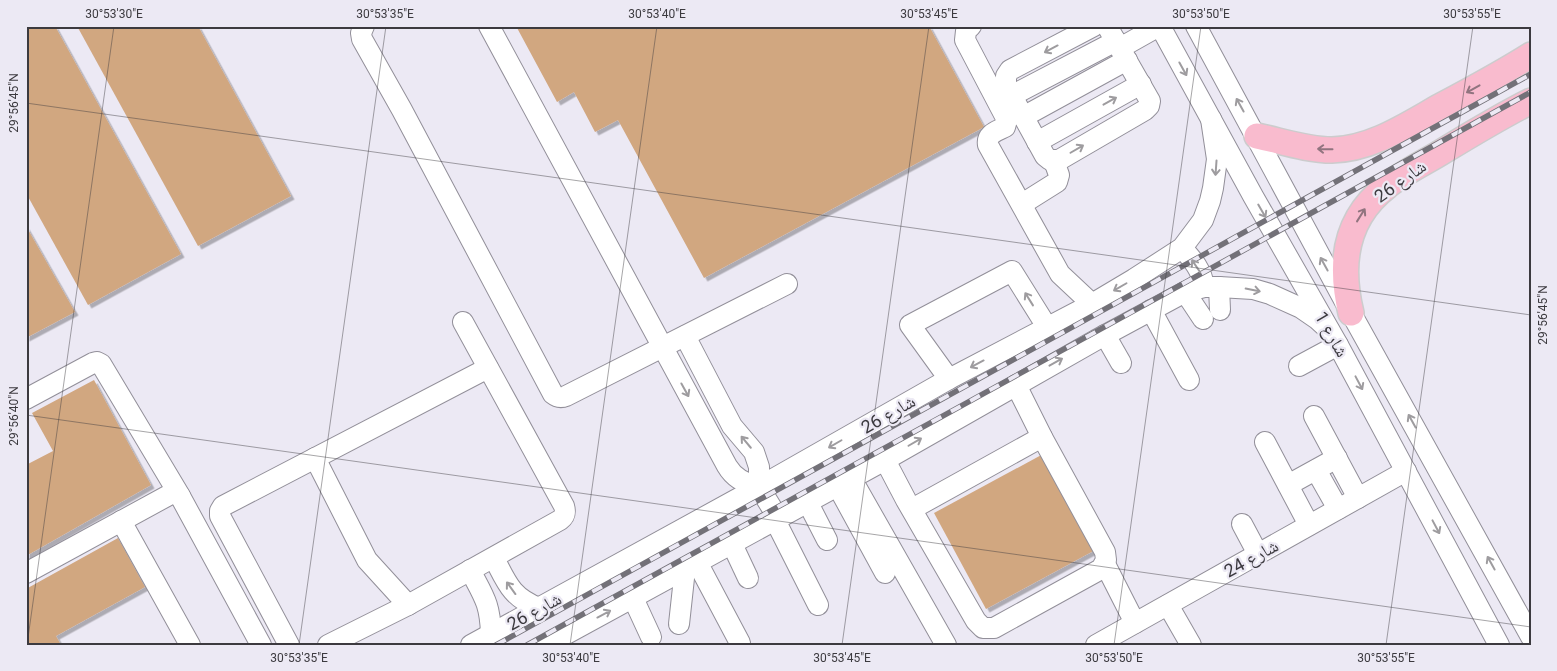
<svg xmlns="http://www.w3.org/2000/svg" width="1557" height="671" font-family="Roboto,'Noto Naskh Arabic',sans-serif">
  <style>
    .building { fill: #d1a780; filter: url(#shadow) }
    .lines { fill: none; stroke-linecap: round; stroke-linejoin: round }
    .minor-casing { stroke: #928f99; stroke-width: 22 }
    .major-casing { stroke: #cccccd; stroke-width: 28 }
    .minor { stroke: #fff; stroke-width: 20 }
    .major { stroke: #f9bbce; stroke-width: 25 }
    .rail-casing { stroke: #737178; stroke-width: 5.5 }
    .rail { stroke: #ece9f4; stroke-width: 4; stroke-dasharray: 11; stroke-linecap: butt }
    .oneway { stroke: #9e9c9f }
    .oneway2 { stroke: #91747f }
    .ticks { fill: none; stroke: #3c3a3f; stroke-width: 1; stroke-opacity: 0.45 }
    .labels { text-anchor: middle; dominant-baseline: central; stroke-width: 4.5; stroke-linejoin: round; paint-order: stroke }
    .street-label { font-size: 18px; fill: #3c3a3f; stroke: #ece9f4 }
    .neatline { fill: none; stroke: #3c3a3f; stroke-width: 2 }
    .ticks-label { font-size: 12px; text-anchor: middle; fill: #3c3a3f }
  </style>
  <defs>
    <filter id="shadow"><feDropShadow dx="3.5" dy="3.5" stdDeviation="0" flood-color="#0004"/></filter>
  </defs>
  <rect width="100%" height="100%" fill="#ece9f4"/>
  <g class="building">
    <polygon points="26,26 55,26 181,254 88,305 26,193"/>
    <polygon points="77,26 198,26 291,196 198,246"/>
    <polygon points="516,26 929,26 984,127 704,278 618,120 595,132 574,92 557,102"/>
    <polygon points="26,226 75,312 26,338"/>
    <polygon points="94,380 151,485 26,556 26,465 53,451 32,413"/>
    <polygon points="1045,453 1097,549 986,609 934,513"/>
    <polygon points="118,538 145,587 56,636 61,645 26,645 26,589"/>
  </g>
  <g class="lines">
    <defs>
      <g id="minor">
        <path d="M364,26l-3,7 1,6 40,71 151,284c5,4 8,4 13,2l221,-112"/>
        <path d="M489,26l238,440c7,12 18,18 32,21"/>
        <path d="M971,26l-5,5 -1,9 42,80 -2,7c-8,4 -19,7 -17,18l72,129 32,30"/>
        <polyline points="1094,26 1010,70 1006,76 1006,85 1045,156 1050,160 1059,160 1145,110 1149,106 1150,101 1107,26"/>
        <polyline points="1160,26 1253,196 1338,345 1499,645"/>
        <polyline points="1196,26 1351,313 1531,637"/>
        <polyline points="1120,48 1159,26"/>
        <polyline points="1011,96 1116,41"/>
        <polyline points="1023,117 1127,60"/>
        <polyline points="1037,142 1141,84"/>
        <polyline points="1022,204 1057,182 1059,175 1054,161"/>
        <path d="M1182,248c11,12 20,22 22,39"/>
        <polyline points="1219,287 1220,310"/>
        <polyline points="1185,292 1203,319"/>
        <polyline points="1151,310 1189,380"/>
        <polyline points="1105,335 1121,363"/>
        <polyline points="685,336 732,426 754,452 759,467 759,487 778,518"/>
        <polyline points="1299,366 1338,345"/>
        <polyline points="949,379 910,325 1012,271 1047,327"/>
        <polyline points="26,399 93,363 97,362 101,364 180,496 261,645"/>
        <polyline points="1314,416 1358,498"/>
        <polyline points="1265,442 1309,525"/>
        <polyline points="315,458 367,560 408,605"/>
        <polyline points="885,460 906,500 976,621 983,628 994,628 1101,569 1106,560 1105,552 1042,437 1016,385"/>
        <polyline points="1316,470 1338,509"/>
        <polyline points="851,478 946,645"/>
        <polyline points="837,485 885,573"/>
        <polyline points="1288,485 1337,458"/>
        <polyline points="807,501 827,540"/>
        <polyline points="912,509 1042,437"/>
        <polyline points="775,520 818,605"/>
        <polyline points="121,521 190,645"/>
        <polyline points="1242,524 1258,554"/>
        <polyline points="732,544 748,578"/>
        <path d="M494,558c13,25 17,39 45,50"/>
        <polyline points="697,562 740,643"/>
        <polyline points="1105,564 1135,623"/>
        <path d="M470,570c14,27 20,33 21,64"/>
        <polyline points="26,573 169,495 173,493 180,496"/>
        <polyline points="633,598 651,637"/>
        <polyline points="1168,605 1191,645"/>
        <polyline points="679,624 685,569"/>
        <polyline points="289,645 220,516 220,511 223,506 488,368"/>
        <path d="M328,645l80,-40 152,-85c5,-4 6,-7 4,-14l-101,-184"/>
        <polyline points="471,645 759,487 949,379 1092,304 1134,279 1182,248 1203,220 1210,201 1213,188 1217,159 1211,119"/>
        <polyline points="546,645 885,460 1096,340 1185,292 1204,287 1219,287 1253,289 1270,294 1301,308 1317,319 1329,330"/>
        <polyline points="1096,645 1406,471"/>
      </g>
      <g id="major">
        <path d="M1257,136c24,5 50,14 75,14 40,-1 75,-25 109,-44 30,-16 60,-32 90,-51"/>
        <path d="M1351,313c-12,-49 -6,-95 36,-127 17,-14 39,-24 58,-36 28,-17 56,-34 86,-49"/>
      </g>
    </defs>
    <use href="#minor" class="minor-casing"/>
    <use href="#major" class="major-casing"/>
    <use href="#minor" class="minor"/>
    <use href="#major" class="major"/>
    <defs>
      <g id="rail">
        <polyline points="496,645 1531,74"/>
        <polyline points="527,645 1531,92"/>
      </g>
    </defs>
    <use href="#rail" class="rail-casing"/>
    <use href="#rail" class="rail"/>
  </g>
  <defs><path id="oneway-shaft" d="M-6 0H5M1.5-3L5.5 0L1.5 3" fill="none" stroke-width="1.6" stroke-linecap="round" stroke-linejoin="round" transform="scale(1.25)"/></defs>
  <g class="oneway">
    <use href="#oneway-shaft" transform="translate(1051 49) rotate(152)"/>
    <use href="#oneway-shaft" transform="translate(1183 69) rotate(61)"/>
    <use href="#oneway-shaft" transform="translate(1110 101) rotate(-29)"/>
    <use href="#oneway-shaft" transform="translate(1240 105) rotate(-119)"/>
    <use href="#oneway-shaft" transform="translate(1077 149) rotate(-30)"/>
    <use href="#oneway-shaft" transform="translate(1216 168) rotate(94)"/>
    <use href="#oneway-shaft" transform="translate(1262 211) rotate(60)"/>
    <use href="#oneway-shaft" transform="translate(1324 264) rotate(-119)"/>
    <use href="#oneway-shaft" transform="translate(1196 266) rotate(-124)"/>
    <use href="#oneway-shaft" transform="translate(1120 287) rotate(150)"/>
    <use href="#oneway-shaft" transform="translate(1253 290) rotate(11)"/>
    <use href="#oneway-shaft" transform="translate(1029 299) rotate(-122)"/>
    <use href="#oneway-shaft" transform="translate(1056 362) rotate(-29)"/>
    <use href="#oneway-shaft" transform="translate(977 364) rotate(152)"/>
    <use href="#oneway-shaft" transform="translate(1359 383) rotate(62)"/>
    <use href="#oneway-shaft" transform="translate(685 390) rotate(61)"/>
    <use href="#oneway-shaft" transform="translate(1412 421) rotate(-119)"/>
    <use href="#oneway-shaft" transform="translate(746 442) rotate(-130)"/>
    <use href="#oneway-shaft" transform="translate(915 442) rotate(-30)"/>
    <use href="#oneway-shaft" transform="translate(835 444) rotate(150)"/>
    <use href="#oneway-shaft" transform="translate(1436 527) rotate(62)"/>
    <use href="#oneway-shaft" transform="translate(1491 563) rotate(-119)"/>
    <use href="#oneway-shaft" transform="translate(511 588) rotate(-126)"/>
    <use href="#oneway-shaft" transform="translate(604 614) rotate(-28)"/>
  </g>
  <g class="oneway2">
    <use href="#oneway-shaft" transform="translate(1473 89) rotate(151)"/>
    <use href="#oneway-shaft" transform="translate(1325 149) rotate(-179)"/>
    <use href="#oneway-shaft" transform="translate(1361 215) rotate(-58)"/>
  </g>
  <path class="ticks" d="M26,103l1505,212M26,415l1505,212M27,645l87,-619M299,645l87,-619M570,645l87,-619M842,645l87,-619M1114,645l87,-619M1386,645l87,-619"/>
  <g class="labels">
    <g class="street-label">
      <text transform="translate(1400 181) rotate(-36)">شارع 26</text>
      <text transform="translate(1332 334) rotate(60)">شارع 1</text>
      <text transform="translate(888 414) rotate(-30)">شارع 26</text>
      <text transform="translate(1251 558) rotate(-29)">شارع 24</text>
      <text transform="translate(534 611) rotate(-29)">شارع 26</text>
    </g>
  </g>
  <rect width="1557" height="671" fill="none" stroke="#ece9f4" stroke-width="55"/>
  <rect x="28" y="28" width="1502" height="616" class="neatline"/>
  <g class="ticks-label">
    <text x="114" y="18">30°53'30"E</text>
    <text x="385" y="18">30°53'35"E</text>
    <text x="657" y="18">30°53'40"E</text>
    <text x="929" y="18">30°53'45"E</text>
    <text x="1201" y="18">30°53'50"E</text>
    <text x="1472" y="18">30°53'55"E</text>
    <text transform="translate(14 103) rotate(-90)" y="4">29°56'45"N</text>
    <text transform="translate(1543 315) rotate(-90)" y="4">29°56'45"N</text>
    <text transform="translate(14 416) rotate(-90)" y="4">29°56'40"N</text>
    <text x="299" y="662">30°53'35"E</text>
    <text x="571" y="662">30°53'40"E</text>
    <text x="842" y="662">30°53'45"E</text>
    <text x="1114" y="662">30°53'50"E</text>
    <text x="1386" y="662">30°53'55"E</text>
  </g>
</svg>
